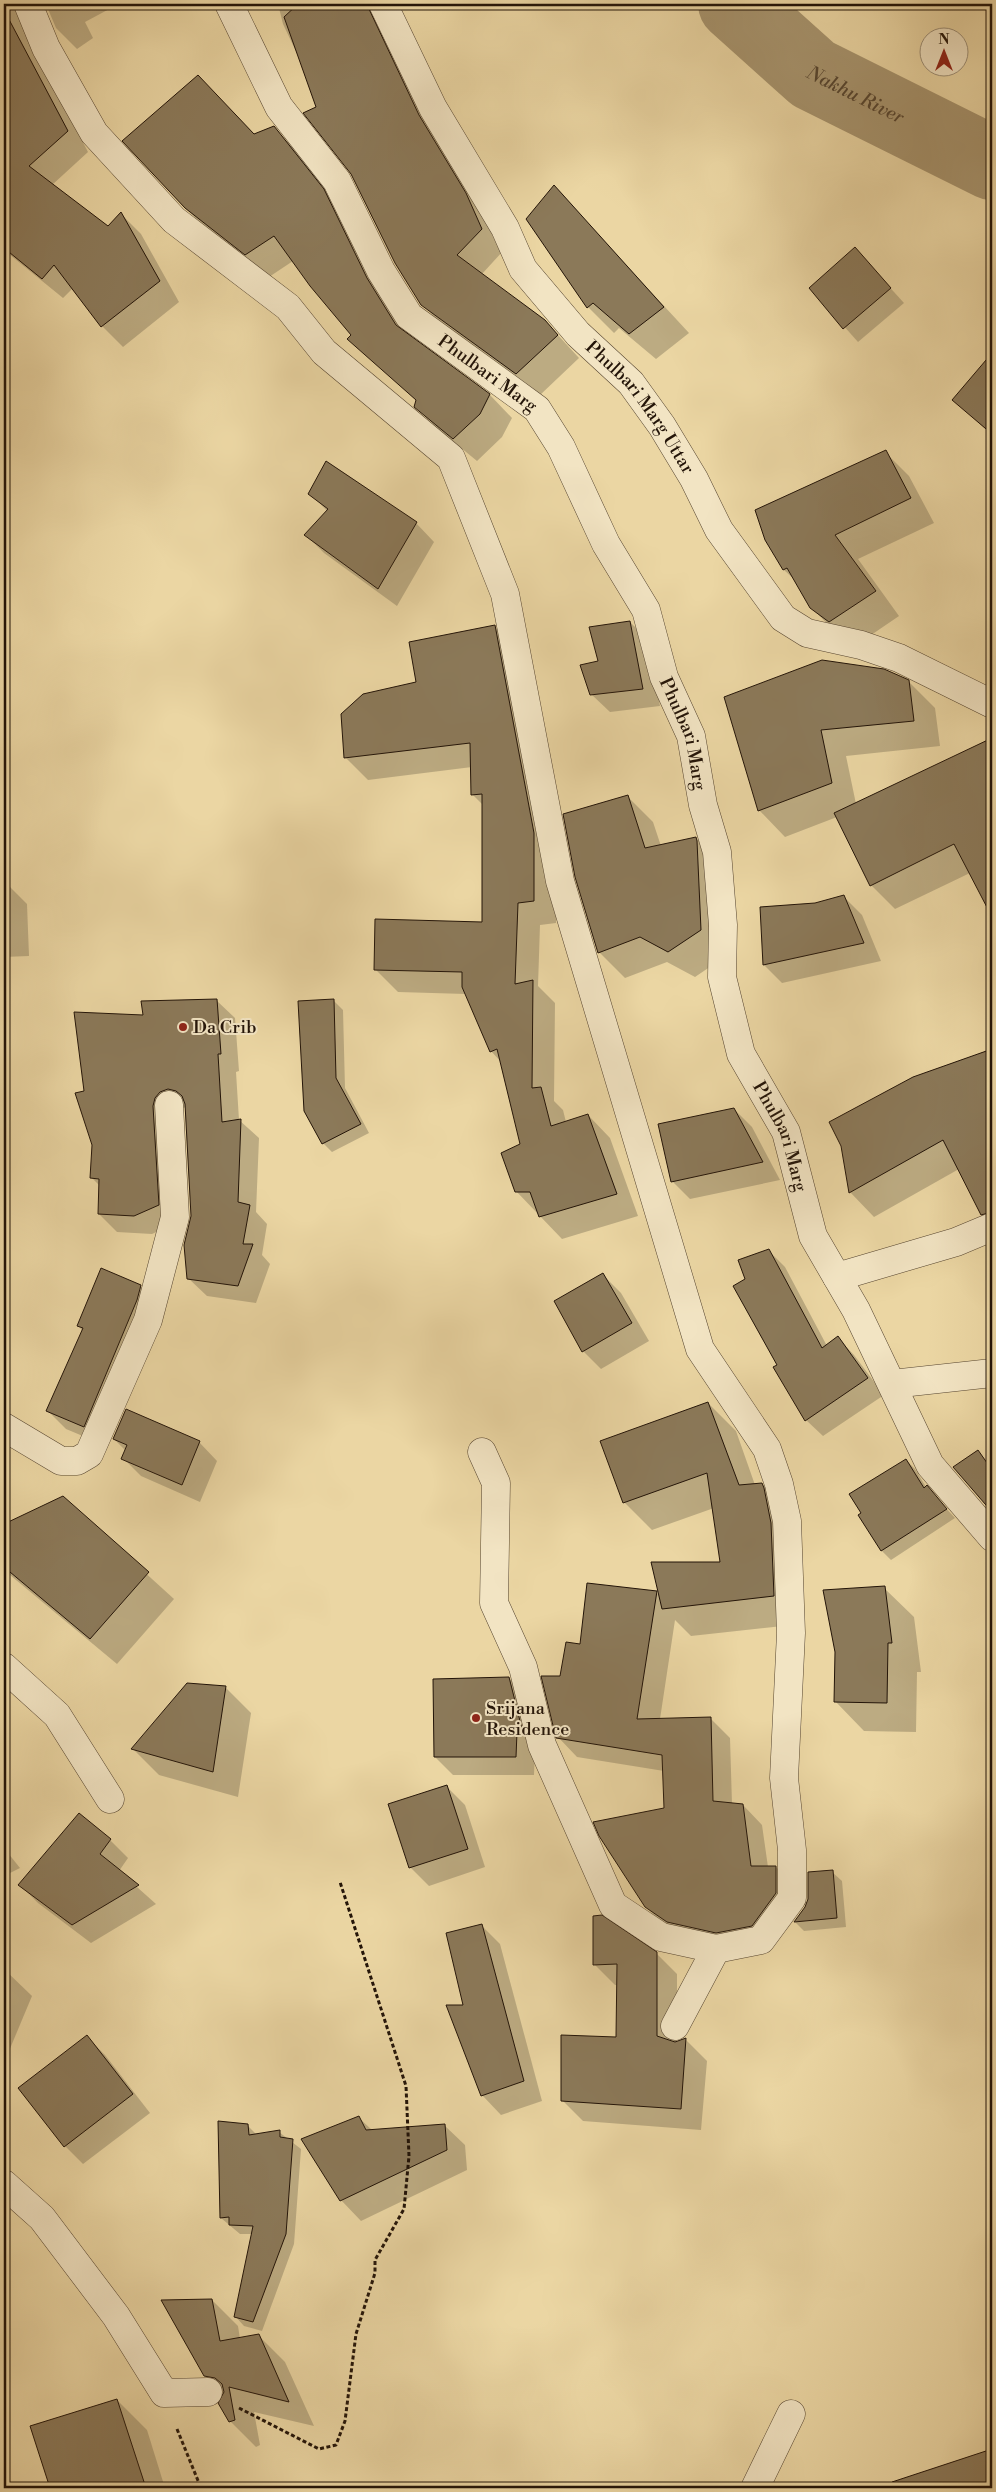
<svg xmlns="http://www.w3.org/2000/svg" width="996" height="2492" font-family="'Libre Bodoni',serif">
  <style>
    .shadow { fill: #0003 }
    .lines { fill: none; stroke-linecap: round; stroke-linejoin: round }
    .river { stroke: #a7946e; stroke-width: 74 }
    .building { fill: #8b7959; stroke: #231408 }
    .minor-casing { stroke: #55442f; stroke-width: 29 }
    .path { stroke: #231408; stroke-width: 3; stroke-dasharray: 4 2.5; stroke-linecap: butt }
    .minor { stroke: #f2e4c3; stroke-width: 28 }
    .poi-dot { fill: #8f2418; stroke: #f2e4c3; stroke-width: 2 }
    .labels { text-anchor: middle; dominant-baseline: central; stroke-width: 4; stroke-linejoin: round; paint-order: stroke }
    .street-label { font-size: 18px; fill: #231408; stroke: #f2e4c3 }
    .poi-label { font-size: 18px; fill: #231408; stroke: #f2e4c3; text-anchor: start }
    .water-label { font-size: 19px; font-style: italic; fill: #584731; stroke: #f2e4c3 }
  </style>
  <rect width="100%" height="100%" fill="#ebd6a3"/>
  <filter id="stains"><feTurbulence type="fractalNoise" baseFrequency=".004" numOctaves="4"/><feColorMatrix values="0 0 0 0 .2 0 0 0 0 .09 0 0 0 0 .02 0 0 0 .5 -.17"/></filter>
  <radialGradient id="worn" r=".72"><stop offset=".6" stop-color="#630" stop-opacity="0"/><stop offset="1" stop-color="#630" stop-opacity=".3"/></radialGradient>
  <g class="shadow">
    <polygon points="4,4 112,4 113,7 85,22 93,38 77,49 56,28 48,9 43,10 45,70 88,152 52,185 108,227 121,214 141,234 179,302 123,347 102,326 73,288 63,298 4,250"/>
    <polygon points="278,4 366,4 390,33 503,251 482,274 545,321 579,358 539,396 444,327 422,304 318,108 300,60 283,24"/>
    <polygon points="273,127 296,150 346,214 389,302 412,338 490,395 512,418 502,437 477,461 438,429 415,406 417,401 349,339 353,335 293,261 269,277 209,231 185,208 255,135"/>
    <polygon points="554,187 689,333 656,359 619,328 614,333 588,307"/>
    <polygon points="855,249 904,303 858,342 810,288"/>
    <polygon points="976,374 992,388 992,435 954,400"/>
    <polygon points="885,452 909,476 934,523 858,559 899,616 855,646 835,632 811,607 796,581 784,570 766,540"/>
    <polygon points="310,493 416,523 434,542 397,606 324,553 306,535 327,511"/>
    <polygon points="630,622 648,640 660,706 610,712 591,694 599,662"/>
    <polygon points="495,627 517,649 556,856 556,923 540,925 538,986 555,1003 554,1101 563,1110 566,1122 588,1115 610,1138 638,1216 562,1239 516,1191 522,1144 501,1062 491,1051 466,994 398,992 375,969 483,923 483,805 472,794 472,767 368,780 345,757 417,683"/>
    <polygon points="908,681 935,708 940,746 846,756 856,804 992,739 992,909 986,903 970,873 895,909 871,885 837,817 785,837 760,811 726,698"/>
    <polygon points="627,796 653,822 661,846 696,838 722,864 726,956 695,977 667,962 625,978 599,952"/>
    <polygon points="4,886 9,886 27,904 29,956 4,957"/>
    <polygon points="844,897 862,915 881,961 782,983 764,965"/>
    <polygon points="216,1000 235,1018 239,1071 236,1072 239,1120 259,1138 256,1212 267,1224 262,1255 270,1264 256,1303 207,1296 188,1278 192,1216 186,1107 178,1110 176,1223 152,1234 117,1232 99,1214 100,1186 91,1177 93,1145 85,1092 145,1016"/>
    <polygon points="334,1001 343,1010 345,1088 369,1133 332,1152 323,1143 305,1111"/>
    <polygon points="992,1050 992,1224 982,1214 959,1169 874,1217 850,1192 914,1078"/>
    <polygon points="734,1109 752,1127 780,1180 690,1199 672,1181"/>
    <polygon points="768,1250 785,1267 827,1346 838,1338 854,1355 884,1395 823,1436 806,1420 746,1279"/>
    <polygon points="603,1275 621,1293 649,1341 601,1369 583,1351"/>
    <polygon points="140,1286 158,1304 102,1444 66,1429 48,1411 83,1331 78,1326"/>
    <polygon points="708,1403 736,1431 755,1485 762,1484 790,1512 801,1624 691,1636 675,1620 660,1719 710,1718 730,1738 732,1804 743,1805 762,1825 768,1867 776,1867 796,1887 772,1945 666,1927 646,1907 665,1809 664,1771 577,1757 558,1737 562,1677 582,1646 656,1592 660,1596 721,1563 714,1508 652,1530 624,1502"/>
    <polygon points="114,1439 199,1442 217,1461 200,1502 141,1476 123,1458 126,1451"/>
    <polygon points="978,1451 992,1468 992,1508 954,1468"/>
    <polygon points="906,1460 915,1469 926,1487 955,1518 891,1560 882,1551 860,1515"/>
    <polygon points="63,1498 174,1599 117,1664 4,1570 4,1525"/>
    <polygon points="884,1588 914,1617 921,1672 917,1672 916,1732 864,1731 835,1701"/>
    <polygon points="509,1678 527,1697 535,1749 534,1775 453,1775 435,1757"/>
    <polygon points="225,1687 251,1713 238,1797 159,1775 133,1749"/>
    <polygon points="447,1787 465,1805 485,1867 429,1886 411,1868 390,1805"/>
    <polygon points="110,1840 128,1858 119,1871 156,1904 91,1943 38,1903 20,1885"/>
    <polygon points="4,1848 20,1868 4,1876"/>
    <polygon points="832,1872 842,1881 846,1927 804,1931 795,1922"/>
    <polygon points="481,1925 500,1944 542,2101 501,2115 482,2095 465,2007"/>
    <polygon points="656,1953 677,1974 677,2042 686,2040 707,2061 701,2130 583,2121 562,2100 617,2038 618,1985 615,1985 594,1964"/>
    <polygon points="4,1969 32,1996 4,2063"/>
    <polygon points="87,2037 105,2055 150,2113 83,2164 65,2146"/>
    <polygon points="359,2118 372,2130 444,2125 465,2145 467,2170 361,2221 341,2200"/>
    <polygon points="247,2125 256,2134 279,2132 301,2149 294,2244 262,2331 244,2326 235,2316 253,2234 240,2234 221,2218"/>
    <polygon points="212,2300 238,2326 240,2339 259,2336 285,2362 314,2426 254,2412 260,2445 256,2447 230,2421 224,2395 205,2376"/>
    <polygon points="117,2400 147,2430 165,2488 51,2488 32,2427"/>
    <polygon points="992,2450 992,2488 909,2488 904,2479"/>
  </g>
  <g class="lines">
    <path class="river" id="s1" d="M735,4l78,70 179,89"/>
  </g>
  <g class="building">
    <polygon points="298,4 364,4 369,9 419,115 466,193 482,229 457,255 545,320 558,335 516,374 421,305 395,263 351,174 303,113 316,107 284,17"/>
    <polygon points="4,10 68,131 29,166 108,226 121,212 160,281 101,327 54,265 42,279 4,248"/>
    <polygon points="198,75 254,134 274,126 324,189 367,278 396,325 490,394 480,414 453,439 414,407 416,400 347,339 351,335 310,286 274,236 245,255 185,208 122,141"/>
    <polygon points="554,185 664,307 629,334 593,303 587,308 526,219"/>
    <polygon points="855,247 891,288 843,329 809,288"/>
    <polygon points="992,353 992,434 952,400"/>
    <polygon points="886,450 911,498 835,535 876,591 829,622 810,608 787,568 783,570 765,540 755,510"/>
    <polygon points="326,461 417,522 378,589 304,535 328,509 308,494"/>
    <polygon points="630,621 643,689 590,695 580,665 598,661 589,627"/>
    <polygon points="495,625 534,833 534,901 518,903 515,984 533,980 532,1088 541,1087 551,1126 588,1114 617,1194 539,1217 530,1192 515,1192 501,1153 520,1144 497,1049 490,1052 462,987 462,972 374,970 375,919 482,922 482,794 471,795 470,743 344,758 341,714 363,694 416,682 409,642"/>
    <polygon points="822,660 884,669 909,680 914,721 821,730 832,783 758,811 724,697"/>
    <polygon points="992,738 992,917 954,844 870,886 834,813"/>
    <polygon points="628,795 645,848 696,837 697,841 701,930 668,952 640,937 598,953 575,877 563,814"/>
    <polygon points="844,895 864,943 763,965 760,907 815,903"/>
    <polygon points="217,999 221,1054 218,1054 222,1122 241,1119 238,1202 250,1205 243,1244 253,1244 238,1286 187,1279 184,1245 191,1216 185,1104 182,1096 176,1091 168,1089 160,1092 155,1098 153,1106 159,1205 134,1216 98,1214 99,1179 90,1178 92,1145 75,1093 84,1091 74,1012 143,1015 141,1001"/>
    <polygon points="334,999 336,1078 361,1124 322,1144 304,1111 298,1001"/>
    <polygon points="992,1049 992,1212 981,1215 943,1140 849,1193 841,1146 829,1122 913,1077"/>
    <polygon points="734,1108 763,1162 671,1182 658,1124"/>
    <polygon points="769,1249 822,1348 838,1336 868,1378 805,1421 773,1367 777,1365 733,1286 745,1279 738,1260"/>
    <polygon points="101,1268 141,1285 137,1300 84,1427 46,1411 83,1328 77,1326"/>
    <polygon points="603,1273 632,1323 582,1352 554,1301"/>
    <polygon points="708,1402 739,1485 762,1483 764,1488 771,1523 774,1596 662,1609 651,1562 720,1562 707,1473 623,1503 600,1441"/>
    <polygon points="126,1409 200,1441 182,1485 121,1459 127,1445 113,1439"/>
    <polygon points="978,1450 992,1470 992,1512 953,1467"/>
    <polygon points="906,1459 924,1488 927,1485 947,1509 881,1551 858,1515 861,1513 849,1494"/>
    <polygon points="63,1496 149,1572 90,1639 4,1567 4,1524"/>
    <polygon points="587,1583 657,1591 637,1719 711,1717 713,1801 743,1804 751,1866 776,1866 776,1893 752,1926 716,1933 667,1922 645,1907 599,1836 593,1822 664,1808 662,1755 556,1738 541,1676 560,1676 566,1642 580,1644"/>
    <polygon points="885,1586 892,1643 888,1643 887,1703 834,1702 835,1652 823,1590"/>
    <polygon points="509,1677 523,1733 517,1732 516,1757 434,1757 433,1679"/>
    <polygon points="187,1683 226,1686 213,1772 131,1749"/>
    <polygon points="447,1785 468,1849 409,1868 388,1804"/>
    <polygon points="79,1813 111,1839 100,1854 139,1885 72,1925 18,1885"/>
    <polygon points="833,1870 837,1918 794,1922 805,1907 808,1899 808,1872"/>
    <polygon points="602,1915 657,1952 657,2036 675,2042 686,2038 681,2109 561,2101 561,2035 616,2037 617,1964 593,1965 593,1916"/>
    <polygon points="482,1924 524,2081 481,2096 446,2005 463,2005 446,1933"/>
    <polygon points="87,2035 133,2094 64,2147 18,2088"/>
    <polygon points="359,2116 366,2130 445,2124 447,2150 340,2201 301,2139"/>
    <polygon points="218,2121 248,2124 249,2135 280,2130 280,2137 293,2139 286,2234 253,2322 234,2317 253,2226 229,2225 229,2217 220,2218"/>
    <polygon points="212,2299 220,2341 259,2334 289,2402 229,2387 235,2420 229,2422 218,2403 224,2392 222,2384 215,2378 204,2376 161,2300"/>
    <polygon points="117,2399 146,2488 50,2488 30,2426"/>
    <polygon points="992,2449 992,2488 893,2488 892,2482"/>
  </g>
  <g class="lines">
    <defs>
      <g id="minor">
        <polyline points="28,4 46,48 94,133 174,220 288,307 324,352 451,458 505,594 560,881 700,1349 767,1449 779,1484 787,1521 791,1633 784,1778 792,1850 792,1898 761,1940 716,1949 675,2026"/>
        <path id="s2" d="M229,4l50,103 58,74 44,90 28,45 128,93 24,38 45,97 40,66 18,67 27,59 12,69 14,47 6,73 -1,52 19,77 45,78 27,104 43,74 74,155 62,72"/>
        <path id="s3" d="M383,4l50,104 72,120 18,41 55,65 53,49 31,43 32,53 25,51 64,88 24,15 54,12 38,13 93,46"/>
        <polyline points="837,1277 956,1242 992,1227"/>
        <polyline points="892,1384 992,1373"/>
        <polyline points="4,1427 61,1461 77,1461 89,1454 148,1320 175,1217 169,1105"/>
        <polyline points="482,1452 496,1483 494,1603 523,1667 542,1745 613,1905 661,1937 716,1949"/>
        <polyline points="4,1667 57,1715 110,1799"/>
        <polyline points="4,2184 42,2218 116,2316 164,2393 208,2392"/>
        <polyline points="755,2488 791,2414"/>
      </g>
    </defs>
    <use href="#minor" class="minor-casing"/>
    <g class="path">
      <polyline points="239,2408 319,2449 336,2445 345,2421 356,2334 375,2273 375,2260 404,2209 409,2156 406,2086 340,1882"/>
      <polyline points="177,2429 201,2488"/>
    </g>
    <use href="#minor" class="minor"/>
  </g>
  <g class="poi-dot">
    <circle cx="183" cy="1027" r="5"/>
    <circle cx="476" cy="1718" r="5"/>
  </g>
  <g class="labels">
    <g class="street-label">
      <text stroke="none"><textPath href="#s2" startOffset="459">Phulbari Marg</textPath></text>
      <text stroke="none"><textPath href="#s3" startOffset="482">Phulbari Marg Uttar</textPath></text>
      <text stroke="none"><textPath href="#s2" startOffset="879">Phulbari Marg</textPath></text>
      <text stroke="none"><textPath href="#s2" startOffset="1299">Phulbari Marg</textPath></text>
    </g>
    <g class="poi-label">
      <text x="193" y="1027">Da Crib</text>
      <text x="486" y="1708">Srijana<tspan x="486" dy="21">Residence</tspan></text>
    </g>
    <g class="water-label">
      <text stroke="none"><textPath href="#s1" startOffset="152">Nakhu River</textPath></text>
    </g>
  </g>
  <rect width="996" height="2492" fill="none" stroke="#ebd6a3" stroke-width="20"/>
  <rect x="5" y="5" width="986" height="2482" fill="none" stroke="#231408" stroke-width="2.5"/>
  <rect x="10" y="10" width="976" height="2472" fill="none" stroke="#231408"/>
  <g transform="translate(944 52)"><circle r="24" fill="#f2e4c3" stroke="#9f9178"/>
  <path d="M0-4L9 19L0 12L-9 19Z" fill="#8f2418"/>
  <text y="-8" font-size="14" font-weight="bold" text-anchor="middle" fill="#231408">N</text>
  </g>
  <rect width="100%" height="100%" filter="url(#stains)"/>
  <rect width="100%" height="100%" fill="url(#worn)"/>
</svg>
